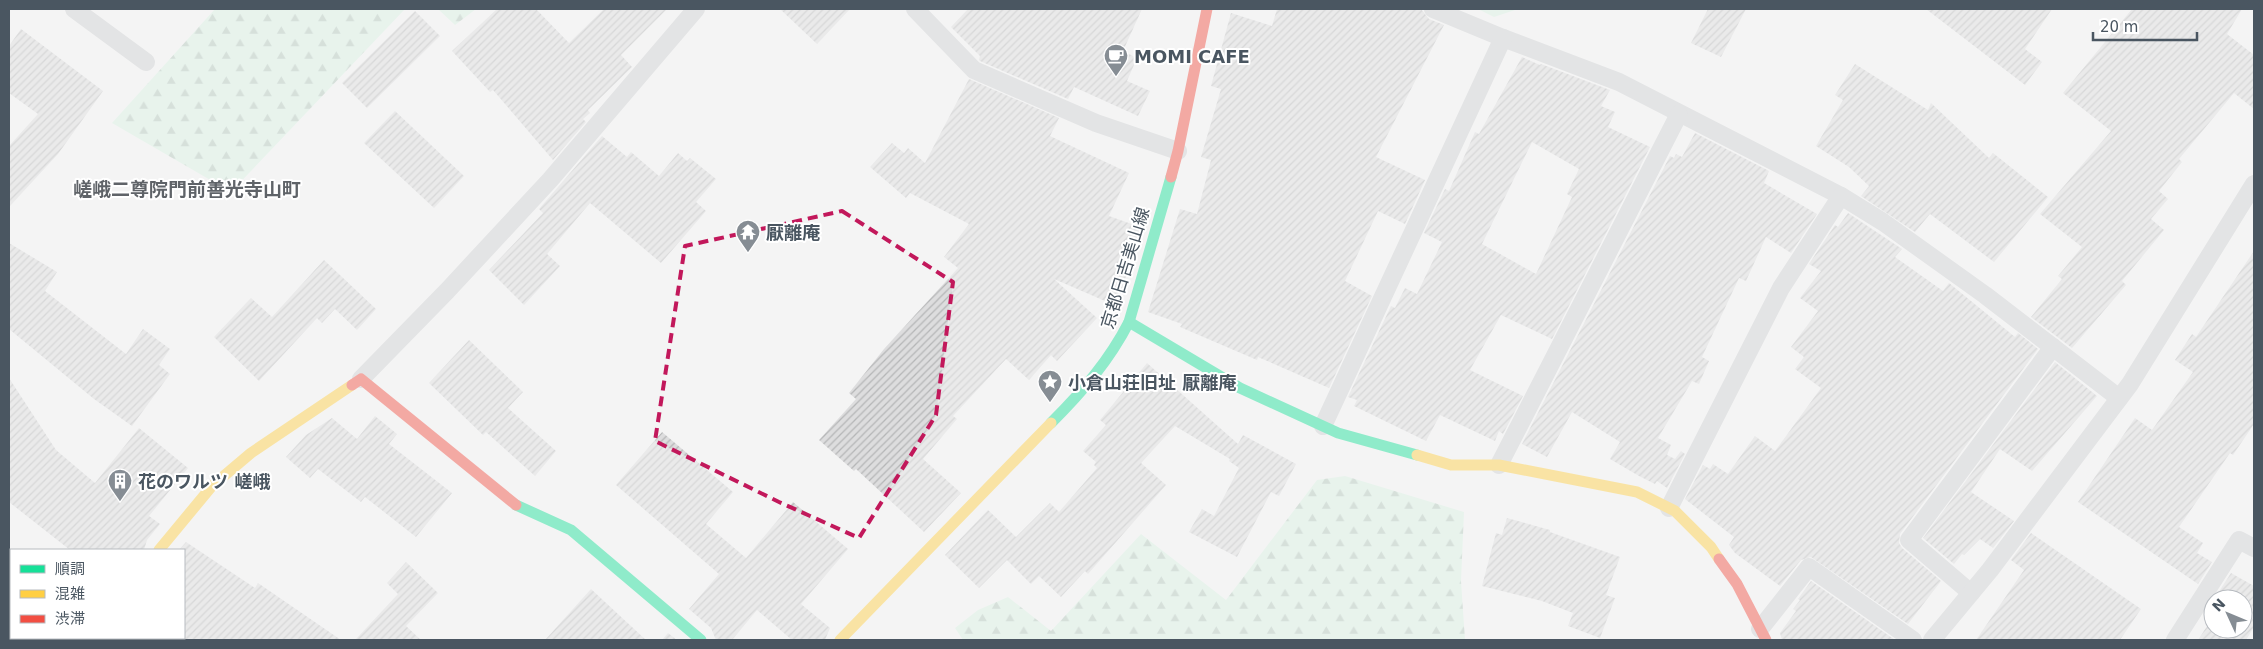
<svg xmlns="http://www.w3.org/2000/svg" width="2263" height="649" font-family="'DejaVu Sans','Noto Sans JP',sans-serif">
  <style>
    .forest { fill: url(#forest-firs) }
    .building { fill: url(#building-hatch); fill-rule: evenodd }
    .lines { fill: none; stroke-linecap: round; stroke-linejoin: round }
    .lane { stroke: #ced0d2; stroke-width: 18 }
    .street { stroke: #ced0d2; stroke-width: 28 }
    .fast { stroke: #16e098; stroke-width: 11 }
    .slow { stroke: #ffcf43; stroke-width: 11 }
    .jam { stroke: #f24e42; stroke-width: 11 }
    .marked { fill: none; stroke: #c2185b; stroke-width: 4; stroke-dasharray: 10 6; stroke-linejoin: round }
    .labels { text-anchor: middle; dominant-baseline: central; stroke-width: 4; stroke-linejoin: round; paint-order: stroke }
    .poi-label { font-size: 18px; font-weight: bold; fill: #4a5661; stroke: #fff; text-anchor: start }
    .street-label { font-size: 18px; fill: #4a5661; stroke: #fff }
    .neighbourhood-label { font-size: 19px; font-weight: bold; fill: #5f6368; stroke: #fff }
  </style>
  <defs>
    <pattern id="forest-firs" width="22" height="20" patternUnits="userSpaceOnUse" patternTransform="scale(1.25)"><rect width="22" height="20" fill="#d9f2e3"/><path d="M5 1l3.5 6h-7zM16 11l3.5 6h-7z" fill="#b2c7bb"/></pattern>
    <pattern id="building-hatch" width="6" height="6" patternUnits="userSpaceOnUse" patternTransform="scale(1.25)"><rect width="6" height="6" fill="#ddddde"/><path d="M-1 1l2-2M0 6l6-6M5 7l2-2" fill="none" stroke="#b5b6b7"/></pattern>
  </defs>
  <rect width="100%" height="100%" fill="#f4f4f4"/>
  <g class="forest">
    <polygon points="215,9 405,9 231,192 112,123"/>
    <polygon points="438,9 476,9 455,25"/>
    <polygon points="1478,9 1518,9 1494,17"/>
    <polygon points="1345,476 1464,512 1461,581 1465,640 963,640 955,628 978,610 1008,597 1051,631 1141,534 1226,600 1317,480"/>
  </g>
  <g class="building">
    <polygon points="497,9 536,9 569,43 604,9 667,9 621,55 632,67 588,110 590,113 583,119 586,122 553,160 493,90 490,92 452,51"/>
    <polygon points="780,9 850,9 817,44"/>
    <polygon points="968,9 1142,9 1123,51 1137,58 1127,81 1150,91 1138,116 1074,87 1068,99 980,61 979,60 980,56 951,27"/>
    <polygon points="1277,9 1421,9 1429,19 1444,25 1376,157 1425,180 1405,224 1378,211 1345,281 1372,296 1329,388 1258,357 1257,360 1180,327 1182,324 1148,312 1180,209 1197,214 1211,160 1201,157 1221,89 1211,86 1231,13 1272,26"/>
    <polygon points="1708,9 1746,9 1721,57 1691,43"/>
    <polygon points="1926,9 2052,9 2025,49 2042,62 2025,85"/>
    <polygon points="2132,9 2242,9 2227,34 2254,55 2254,109 2234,93 2179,159 2182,162 2159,191 2168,199 2151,219 2164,230 2122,281 2126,285 2072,348 2031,317 2062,279 2058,276 2082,247 2040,214 2111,131 2063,93"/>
    <polygon points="415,11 440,36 367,108 342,83"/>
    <polygon points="21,29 103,91 58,154 9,207 9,146 38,114 9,93 9,46"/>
    <path d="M1522,57l18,8 1,-1 69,26 -9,16 14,6 -7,15 42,20 -98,192 -51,-24 -31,55 53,26 -20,38 -4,-3 -4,10 -55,-26 -14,26 -72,-35 3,-6 -9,-3 43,-91 4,2 10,-20 12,6 25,-52 -18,-9 21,-44 4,2 26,-59 4,2zM1532,142l47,27 -12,25 5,3 -36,77 -54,-30z"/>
    <polygon points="1855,64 1928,110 1931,103 1989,158 1993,153 2048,197 1994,262 1930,214 1915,232 1861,196 1869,186 1849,167 1816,146 1843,100 1835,95"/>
    <polygon points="969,79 1059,118 1050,136 1129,173 1109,216 1140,227 1119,301 1114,299 1112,304 1054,279 1097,318 1057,361 1051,355 1029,380 1006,359 953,416 957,419 923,459 961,493 924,532 856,469 854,471 819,440 856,399 849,393 884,349 958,268 944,257 969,224 910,193 906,198 870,167 892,143 904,153 908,148 925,163"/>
    <polygon points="395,111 464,176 434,208 364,143"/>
    <polygon points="1695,133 1769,171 1764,183 1817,214 1791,253 1766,237 1746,281 1739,278 1702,357 1709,361 1699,384 1692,381 1658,438 1671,445 1667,455 1675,459 1681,451 1685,454 1667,488 1657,481 1655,484 1639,476 1610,459 1620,442 1572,412 1547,457 1522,444 1670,156 1674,158 1676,154 1682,157"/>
    <polygon points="602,136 627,157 631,152 659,176 678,153 687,161 690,158 716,179 696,202 706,211 661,263 590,203 547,254 560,266 524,305 489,270 543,213 539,209"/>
    <polygon points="1848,213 1902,249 1895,257 1943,291 1949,283 2015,337 2018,333 2038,349 1900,534 1899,543 1902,548 1941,581 1908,624 1811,557 1801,560 1780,586 1735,553 1729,545 1734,537 1685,499 1703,465 1710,469 1713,464 1728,474 1755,436 1775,451 1821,388 1795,369 1804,357 1791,347 1818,311 1800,298 1821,271 1809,264 1835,225 1838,227"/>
    <polygon points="9,243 57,272 45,291 126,354 143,329 170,349 159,365 170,374 132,426 94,399 9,329"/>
    <polygon points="2254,251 2254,424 2233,455 2230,453 2179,527 2203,543 2197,553 2212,562 2198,584 2078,502 2135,418 2152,430 2193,372 2175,360 2192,334 2196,337"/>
    <polygon points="324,260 376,309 357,330 335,309 322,323 317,318 259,381 214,337 251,298 272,317"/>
    <polygon points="469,340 523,392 508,408 556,451 535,476 486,432 483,435 429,383"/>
    <polygon points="2055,362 2097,396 2032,471 2000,449 1971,492 2014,521 1993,548 1980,539 1964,555 1962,554 1954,564 1923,538"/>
    <polygon points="1147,363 1238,444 1243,435 1296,464 1279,496 1271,492 1237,557 1189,532 1202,509 1214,516 1239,468 1229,461 1230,459 1175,426 1141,463 1166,485 1088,574 1085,571 1061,597 1039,576 1031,584 1007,560 979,588 945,555 988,510 1016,537 1050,503 1059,512 1097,468 1094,465 1096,462 1083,451 1106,425 1100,420"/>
    <polygon points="9,378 56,450 95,483 139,428 188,468 149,516 160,524 147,540 144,550 70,550 9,502"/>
    <polygon points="375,416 397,434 389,444 452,493 416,537 365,497 361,502 318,469 310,478 286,457 306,435 332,418 357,439"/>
    <polygon points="662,432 733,492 706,524 746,558 793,502 848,549 801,604 830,628 825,640 792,640 757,610 732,640 716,640 711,628 689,609 719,574 616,485"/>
    <polygon points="1507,518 1550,530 1550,532 1620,557 1606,595 1615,598 1600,638 1568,626 1573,613 1542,601 1482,586 1496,533 1502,535"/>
    <polygon points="2031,533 2141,609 2120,640 1976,640 2024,570 2011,560"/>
    <polygon points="186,542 255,588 258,583 341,640 184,640 184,550 179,550"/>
    <polygon points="406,562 438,593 406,626 421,640 355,640 398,594 387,583"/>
    <polygon points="2231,573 2254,586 2254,627 2246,640 2198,640 2213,617 2213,629 2243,629 2243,599 2219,599 2216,596"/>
    <polygon points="1811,581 1895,640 1782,640 1780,633 1796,611 1793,609 1800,600 1798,599"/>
    <polygon points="591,589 646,640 545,640"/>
    <polygon points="668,633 677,640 662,640"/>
  </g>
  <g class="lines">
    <g class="lane">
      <polyline points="74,9 146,62"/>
      <polyline points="915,9 974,70 1096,123 1178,151"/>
      <polyline points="1433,9 1503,38 1619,82 1841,196 1883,222 1985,295 2119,398"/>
      <polyline points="361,379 447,291 550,180 696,9"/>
      <polyline points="1323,426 1503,38"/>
      <polyline points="1499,465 1679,114"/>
      <polyline points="1669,508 1781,288 1841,196"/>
      <polyline points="1971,593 1909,540 2053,347"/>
      <polyline points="1760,629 1809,567 1913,640"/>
      <polyline points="1932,640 1990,570 2130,384 2254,184"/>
      <polyline points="2175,640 2239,540 2254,548"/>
    </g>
    <g class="street">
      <polyline points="9,575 11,578"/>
      <polyline points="65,638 67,640"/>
      <polyline points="103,640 104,638"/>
    </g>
    <g class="fast">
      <polyline points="1129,322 1240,388 1338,433 1417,455"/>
      <path d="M1051,423c31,-31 58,-62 78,-101l42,-145"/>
      <polyline points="516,505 571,530 701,640"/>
    </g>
    <g class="slow">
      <polyline points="1417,455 1451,465 1499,465 1637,492 1675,511 1711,547 1719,559"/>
      <polyline points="159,550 212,486 251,453 352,385"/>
      <polyline points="840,640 1051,423"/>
    </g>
    <g class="jam">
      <polyline points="1171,177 1178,151 1207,9"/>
      <polyline points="352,385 361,379 516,505"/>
      <polyline points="1719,559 1737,584 1766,640"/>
    </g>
  </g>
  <path d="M0 0H2263V649H0ZM842,211l111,71 -17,133 -77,123 -80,-36 -124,-61 30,-195z" fill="#f4f4f4" fill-opacity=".55" fill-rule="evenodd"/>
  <path class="marked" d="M842,211l111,71 -17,133 -77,123 -80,-36 -124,-61 30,-195z"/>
  <defs>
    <symbol id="cafe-pin" viewBox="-11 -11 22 30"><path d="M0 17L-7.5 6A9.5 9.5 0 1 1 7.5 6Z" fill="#868d94" stroke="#fff"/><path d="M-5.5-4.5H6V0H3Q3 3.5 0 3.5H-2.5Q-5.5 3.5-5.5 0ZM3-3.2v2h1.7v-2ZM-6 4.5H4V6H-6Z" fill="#fff"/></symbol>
    <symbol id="temple-pin" viewBox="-11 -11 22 30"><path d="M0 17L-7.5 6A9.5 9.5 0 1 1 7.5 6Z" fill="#868d94" stroke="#fff"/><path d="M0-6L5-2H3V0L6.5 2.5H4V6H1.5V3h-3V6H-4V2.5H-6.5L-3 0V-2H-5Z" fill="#fff"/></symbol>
    <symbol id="sight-pin" viewBox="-11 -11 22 30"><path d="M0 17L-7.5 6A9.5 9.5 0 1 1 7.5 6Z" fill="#868d94" stroke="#fff"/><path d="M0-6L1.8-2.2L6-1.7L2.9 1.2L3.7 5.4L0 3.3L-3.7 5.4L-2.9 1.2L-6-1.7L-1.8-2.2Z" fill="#fff"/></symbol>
    <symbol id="building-pin" viewBox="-11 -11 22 30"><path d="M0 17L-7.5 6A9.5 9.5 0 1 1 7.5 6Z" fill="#868d94" stroke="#fff"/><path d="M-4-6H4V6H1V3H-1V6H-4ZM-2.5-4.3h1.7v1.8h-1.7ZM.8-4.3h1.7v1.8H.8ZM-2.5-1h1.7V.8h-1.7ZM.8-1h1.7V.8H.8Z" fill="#fff"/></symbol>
  </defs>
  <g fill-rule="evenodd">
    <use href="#cafe-pin" x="1102" y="42" width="28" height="38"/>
    <use href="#temple-pin" x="734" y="218" width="28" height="38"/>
    <use href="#sight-pin" x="1036" y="368" width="28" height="38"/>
    <use href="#building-pin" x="106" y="467" width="28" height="38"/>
  </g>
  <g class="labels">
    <g class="poi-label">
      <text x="1134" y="56">MOMI CAFE</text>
      <text x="766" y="232">厭離庵</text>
      <text x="1068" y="382">小倉山荘旧址 厭離庵</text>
      <text x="138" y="481">花のワルツ 嵯峨</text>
    </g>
    <g class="street-label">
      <text transform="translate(1125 268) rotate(-73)">京都日吉美山線</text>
    </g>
    <g class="neighbourhood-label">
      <text x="187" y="189">嵯峨二尊院門前善光寺山町</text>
    </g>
  </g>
  <rect width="2263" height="649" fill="none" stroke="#4a5661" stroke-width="20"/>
  <rect x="10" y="549" width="175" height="90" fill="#ffffff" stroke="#b7bbc0"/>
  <rect x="20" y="565" width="25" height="8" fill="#16e098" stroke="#b7bbc0"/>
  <text x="55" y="574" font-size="15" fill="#4a5661">順調</text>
  <rect x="20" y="590" width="25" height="8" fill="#ffcf43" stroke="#b7bbc0"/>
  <text x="55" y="599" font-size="15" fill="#4a5661">混雑</text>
  <rect x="20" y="615" width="25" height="8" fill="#f24e42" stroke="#b7bbc0"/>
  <text x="55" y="624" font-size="15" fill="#4a5661">渋滞</text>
  <g transform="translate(2228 614) rotate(314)"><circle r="24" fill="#ffffff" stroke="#b7bbc0"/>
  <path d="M0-4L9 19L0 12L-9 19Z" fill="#868d94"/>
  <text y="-8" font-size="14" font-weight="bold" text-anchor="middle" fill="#4a5661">N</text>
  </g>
  <path d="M2093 32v8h104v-8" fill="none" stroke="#4a5661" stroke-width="2.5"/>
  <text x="2100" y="32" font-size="15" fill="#4a5661" stroke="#ffffff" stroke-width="4" paint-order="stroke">20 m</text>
</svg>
